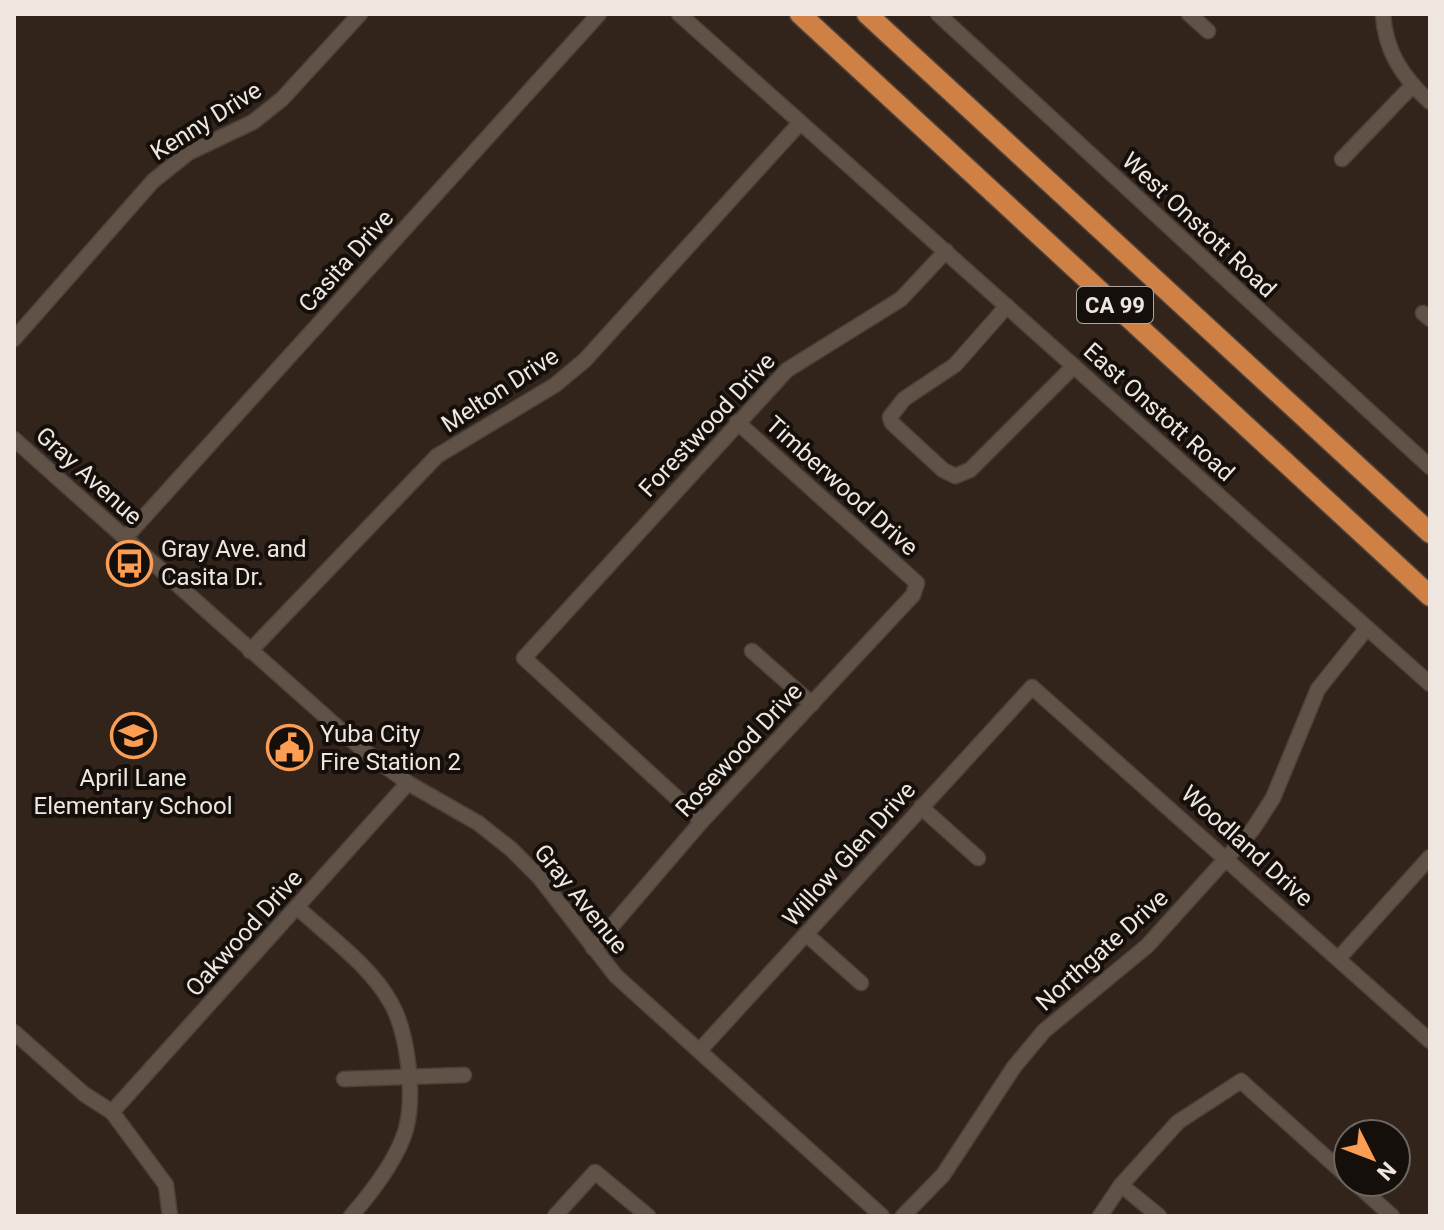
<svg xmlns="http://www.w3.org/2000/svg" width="1444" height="1230" font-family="Roboto,sans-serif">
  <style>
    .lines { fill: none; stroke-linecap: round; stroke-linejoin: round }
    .minor-casing { stroke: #4c413a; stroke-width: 17 }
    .highway-casing { stroke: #4c413a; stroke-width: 23 }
    .minor { stroke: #615248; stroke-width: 14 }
    .highway { stroke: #ce8045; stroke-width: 20 }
    .labels { text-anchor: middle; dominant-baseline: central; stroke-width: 8; stroke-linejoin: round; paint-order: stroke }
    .shield { fill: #150f0b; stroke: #aea6a0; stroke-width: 2 }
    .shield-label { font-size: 22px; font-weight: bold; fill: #efe6e0 }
    .street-label { font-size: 24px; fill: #efe6e0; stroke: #150f0b }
    .poi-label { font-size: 24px; fill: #efe6e0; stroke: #150f0b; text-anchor: start }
  </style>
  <rect width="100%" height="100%" fill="#32241b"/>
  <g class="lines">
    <defs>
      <g id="minor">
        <polyline points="679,14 1430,684"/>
        <polyline points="938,14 1430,467"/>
        <polyline points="1189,14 1208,31"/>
        <path d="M1383,14c2,37 20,64 47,88"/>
        <polyline points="1342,159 1412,86"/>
        <polyline points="1007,306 955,365 904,399 890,417 892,423 943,470 955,476 970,470 1074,366"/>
        <polyline points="1423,313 1430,319"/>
        <polyline points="14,339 153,181 188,153 253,122 282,99 360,14"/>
        <polyline points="14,439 362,749 408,783 478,823 511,849 539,877 616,976 882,1216"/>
        <polyline points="125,538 599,14"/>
        <polyline points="250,651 437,456 555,385 585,360 800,123"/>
        <polyline points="752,651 812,704"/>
        <polyline points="921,807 978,858"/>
        <polyline points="702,821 524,658 787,370 901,299 946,251"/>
        <path d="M297,907c31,29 73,58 94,96 17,30 24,92 15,126 -9,31 -34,63 -55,87"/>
        <polyline points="806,934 861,983"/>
        <polyline points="593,948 702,821 913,595 917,583 737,422"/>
        <polyline points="1339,958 1430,857"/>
        <polyline points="14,1032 84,1094 112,1112 166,1185 170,1216"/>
        <polyline points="700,1050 1032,687 1430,1041"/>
        <polyline points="344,1079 464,1075"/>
        <polyline points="112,1112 408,783"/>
        <polyline points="1354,1182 1392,1216"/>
        <polyline points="1121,1185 1159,1216"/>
        <polyline points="555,1216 595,1172 648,1216"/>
        <polyline points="903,1216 943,1175 1014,1067 1044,1031 1147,946 1253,829 1273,798 1318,689 1367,628"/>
        <polyline points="1100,1216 1121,1185 1178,1122 1241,1081 1348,1177"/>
      </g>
      <g id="highway">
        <polyline points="800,14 1430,596"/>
        <polyline points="867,14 1430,533"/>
      </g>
    </defs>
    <use href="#minor" class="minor-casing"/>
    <use href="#highway" class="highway-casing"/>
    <use href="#minor" class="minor"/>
    <use href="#highway" class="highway"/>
  </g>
  <defs>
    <symbol id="bus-ring" viewBox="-11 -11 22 22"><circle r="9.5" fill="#150f0b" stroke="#fc9d54" stroke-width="1.5"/><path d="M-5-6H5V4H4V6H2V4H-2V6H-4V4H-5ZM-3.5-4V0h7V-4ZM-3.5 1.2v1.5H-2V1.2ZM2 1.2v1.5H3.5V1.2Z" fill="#fc9d54"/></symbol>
    <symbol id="school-ring" viewBox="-11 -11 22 22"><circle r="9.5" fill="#150f0b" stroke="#fc9d54" stroke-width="1.5"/><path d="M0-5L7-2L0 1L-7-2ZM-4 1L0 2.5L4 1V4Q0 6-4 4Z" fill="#fc9d54"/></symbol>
    <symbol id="civic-ring" viewBox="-11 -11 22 22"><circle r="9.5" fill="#150f0b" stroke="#fc9d54" stroke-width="1.5"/><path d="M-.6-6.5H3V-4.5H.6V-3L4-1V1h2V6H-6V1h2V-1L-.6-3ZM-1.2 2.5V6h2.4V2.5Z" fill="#fc9d54"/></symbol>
  </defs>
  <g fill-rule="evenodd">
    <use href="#bus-ring" x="104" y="538" width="51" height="51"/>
    <use href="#school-ring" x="108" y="710" width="51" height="51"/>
    <use href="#civic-ring" x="264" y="722" width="51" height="51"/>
  </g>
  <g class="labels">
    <rect class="shield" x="1077" y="287" width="76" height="36" rx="6"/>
    <g class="shield-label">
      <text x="1115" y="305">CA 99</text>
    </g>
    <g class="street-label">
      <text transform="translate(206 121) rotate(-32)">Kenny Drive</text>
      <text transform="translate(1199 225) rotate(43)">West Onstott Road</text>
      <text transform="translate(346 261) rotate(-48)">Casita Drive</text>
      <text transform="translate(500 390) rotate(-33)">Melton Drive</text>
      <text transform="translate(1159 412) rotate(42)">East Onstott Road</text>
      <text transform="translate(707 425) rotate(-47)">Forestwood Drive</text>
      <text transform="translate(89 476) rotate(42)">Gray Avenue</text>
      <text transform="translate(842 486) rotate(42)">Timberwood Drive</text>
      <text transform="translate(739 750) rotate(-47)">Rosewood Drive</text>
      <text transform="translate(1247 846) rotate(42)">Woodland Drive</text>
      <text transform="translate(849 854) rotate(-48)">Willow Glen Drive</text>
      <text transform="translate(581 899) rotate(51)">Gray Avenue</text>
      <text transform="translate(244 933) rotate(-48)">Oakwood Drive</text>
      <text transform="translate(1102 950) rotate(-42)">Northgate Drive</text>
    </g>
    <g class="poi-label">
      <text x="161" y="549">Gray Ave. and<tspan x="161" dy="28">Casita Dr.</tspan></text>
      <text x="320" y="734">Yuba City<tspan x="320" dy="28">Fire Station 2</tspan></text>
      <text x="133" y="778" text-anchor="middle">April Lane<tspan x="133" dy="28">Elementary School</tspan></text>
    </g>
  </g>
  <rect width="1444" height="1230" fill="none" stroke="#efe6e0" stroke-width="32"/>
  <g transform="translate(1372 1158) rotate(132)"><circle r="38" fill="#150f0b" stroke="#6c6560" stroke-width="2"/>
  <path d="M0-6L14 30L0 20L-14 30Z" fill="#fc9d54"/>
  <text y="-12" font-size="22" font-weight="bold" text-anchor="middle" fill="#efe6e0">N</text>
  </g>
</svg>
